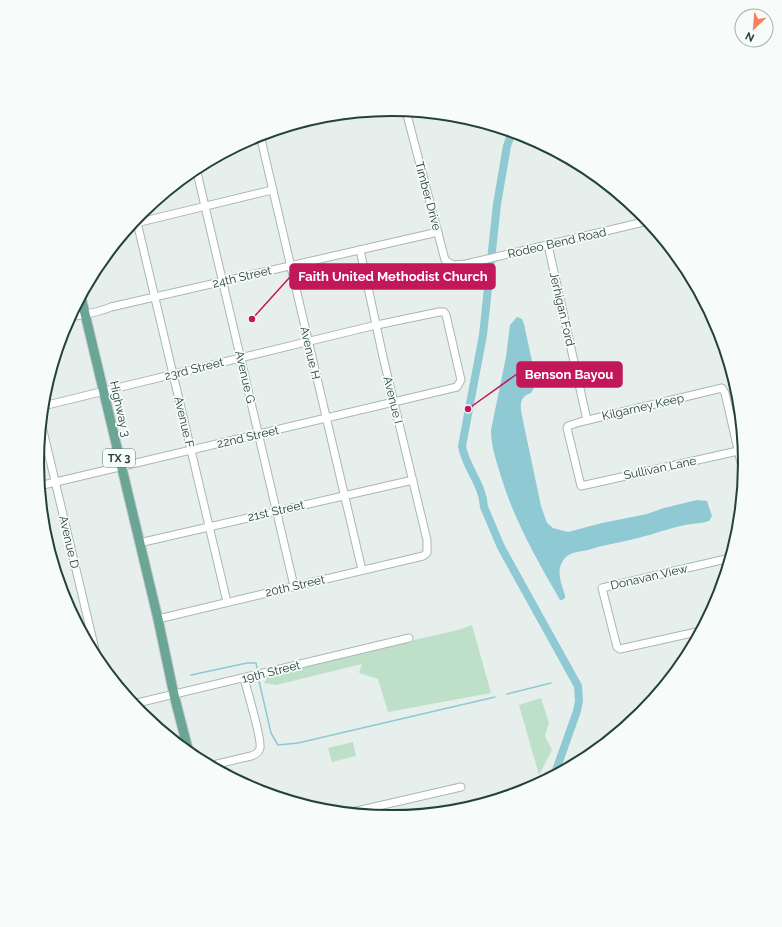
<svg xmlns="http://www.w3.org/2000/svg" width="782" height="927" font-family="Raleway,sans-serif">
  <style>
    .green { fill: #bfe0c8 }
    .water { fill: #8ec9d4 }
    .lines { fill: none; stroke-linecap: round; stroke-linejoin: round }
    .stream { stroke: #8ec9d4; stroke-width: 1.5 }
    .river { stroke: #8ec9d4; stroke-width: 8 }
    .minor-casing { stroke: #a8b8b2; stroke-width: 9 }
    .major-casing { stroke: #c2cac8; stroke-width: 11 }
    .minor { stroke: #fff; stroke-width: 7 }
    .major { stroke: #6aa596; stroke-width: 9 }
    .labels { text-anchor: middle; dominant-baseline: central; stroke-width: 3.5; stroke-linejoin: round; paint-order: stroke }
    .shield { fill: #f7fbf9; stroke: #637a73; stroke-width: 1 }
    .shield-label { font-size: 11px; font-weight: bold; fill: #24423a }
    .street-label { font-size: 12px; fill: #24423a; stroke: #f7fbf9 }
    .rim { fill: none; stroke: #24423a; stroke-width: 2 }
    .leader { fill: none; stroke: #c2185b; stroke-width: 1.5 }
    .callout-dot { fill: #c2185b; stroke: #f7fbf9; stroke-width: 1.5 }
    .callout { fill: #c2185b; stroke: #c2185b; stroke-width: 1.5 }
    .callout-label { font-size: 13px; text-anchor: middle; font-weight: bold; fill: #fff }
  </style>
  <rect width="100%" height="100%" fill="#e6efeb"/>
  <g class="green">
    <polygon points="472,625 491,693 388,712 378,679 359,673 362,664 276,685 264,683 268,676 374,649 458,630"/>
    <polygon points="541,698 549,723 545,736 552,750 539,775 519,705"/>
    <polygon points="353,742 356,756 332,762 328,748"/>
  </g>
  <path class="water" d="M517,317l5,2 2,5 12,56 -2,8 -3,5c-12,4 -11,12 -9,23l19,90 6,17 6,5 15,4 34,-9 45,-9 17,-6 33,-8 10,1 5,15 -3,5c-6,2 -11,2 -18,3 -16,2 -36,10 -53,14 -15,4 -31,6 -47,11 -8,3 -20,2 -26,9 -10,11 -4,24 0,37v3l-3,2h-2l-4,-7c-23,-40 -44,-78 -57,-123 -4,-13 -8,-26 -8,-40l15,-73 4,-32z"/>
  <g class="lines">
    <g class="stream">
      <polyline points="568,671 569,669"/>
      <polyline points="191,675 247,663 256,663 257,668"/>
      <polyline points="259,681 271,733 278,745 298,743 495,697"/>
      <polyline points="507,694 551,683"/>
    </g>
    <path class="river" d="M512,132l-5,14 -10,58 -14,131 -21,111c4,23 21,38 22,61l17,40 77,139 1,15 -2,10 -23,65"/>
    <defs>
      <g id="minor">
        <polyline points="406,111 445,260 453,265 466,264 648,221"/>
        <polyline points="260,135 362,570"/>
        <polyline points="196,168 294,586"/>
        <polyline points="136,218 227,602"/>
        <polyline points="132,224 272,190"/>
        <polyline points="548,245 587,420"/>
        <path d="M70,317c14,-3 28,-4 41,-10l327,-75"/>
        <polyline points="41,422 98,662"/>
        <polyline points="738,451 581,486 567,428 568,426 580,422 722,388 725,393 744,476"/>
        <polyline points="39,486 457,387 461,380 446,315 444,312 439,312 372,326 43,406"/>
        <polyline points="139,543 413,480"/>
        <polyline points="158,619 423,556 427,553 427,540 383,357 360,250"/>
        <polyline points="701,631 620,649 617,647 602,588 730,558"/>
        <polyline points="83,635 91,633"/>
        <polyline points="133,704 409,638"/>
        <path d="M209,766l42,-10c4,-1 8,-4 9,-8 2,-10 -13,-57 -16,-70"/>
        <polyline points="348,813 461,787"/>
      </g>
      <polyline id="major" points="81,297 158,619 174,695 189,753"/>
    </defs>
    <use href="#minor" class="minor-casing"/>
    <use href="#major" class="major-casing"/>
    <use href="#minor" class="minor"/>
    <use href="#major" class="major"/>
  </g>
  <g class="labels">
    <rect class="shield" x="103" y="449" width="32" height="18" rx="3"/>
    <g class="shield-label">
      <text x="119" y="458">TX 3</text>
    </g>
    <g class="street-label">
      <text transform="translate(428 196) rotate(75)">Timber Drive</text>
      <text transform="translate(557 243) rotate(-13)">Rodeo Bend Road</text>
      <text transform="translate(242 277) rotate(-13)">24th Street</text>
      <text transform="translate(562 309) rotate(77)">Jerhigan Ford</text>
      <text transform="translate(310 353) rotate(77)">Avenue H</text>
      <text transform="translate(194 369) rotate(-14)">23rd Street</text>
      <text transform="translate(245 377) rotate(77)">Avenue G</text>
      <text transform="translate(393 400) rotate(76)">Avenue I</text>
      <text transform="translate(643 407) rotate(-13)">Kilgarney Keep</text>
      <text transform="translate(120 409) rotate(77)">Highway 3</text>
      <text transform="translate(184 422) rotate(77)">Avenue F</text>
      <text transform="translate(248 437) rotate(-13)">22nd Street</text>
      <text transform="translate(660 468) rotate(-12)">Sullivan Lane</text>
      <text transform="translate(276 511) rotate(-13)">21st Street</text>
      <text transform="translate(69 542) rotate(77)">Avenue D</text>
      <text transform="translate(649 577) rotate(-13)">Donavan View</text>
      <text transform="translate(295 586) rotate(-13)">20th Street</text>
      <text transform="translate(271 672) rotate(-14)">19th Street</text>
    </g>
  </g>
  <path d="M0 0H782V927H0ZM44 463a347 347 0 1 1 694 0a347 347 0 1 1-694 0Z" fill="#f7fbf9" fill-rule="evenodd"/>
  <path class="rim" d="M44 463a347 347 0 1 1 694 0a347 347 0 1 1-694 0Z"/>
  <path class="leader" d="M252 319L290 277M468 409L517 374"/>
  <g class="callout-dot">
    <circle cx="252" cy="319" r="4"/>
    <circle cx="468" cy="409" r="4"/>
  </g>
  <g class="callout">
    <rect x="290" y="264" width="205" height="25" rx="4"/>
    <rect x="517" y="362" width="105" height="25" rx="4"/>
  </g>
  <g class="callout-label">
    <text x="393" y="281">Faith United Methodist Church</text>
    <text x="569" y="379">Benson Bayou</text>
  </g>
  <g transform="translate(754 28) rotate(206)"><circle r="19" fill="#f7fbf9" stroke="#a3b1ad"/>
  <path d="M0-3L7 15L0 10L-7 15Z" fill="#f4845f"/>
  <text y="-6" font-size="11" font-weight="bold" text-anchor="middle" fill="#24423a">N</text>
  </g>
</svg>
